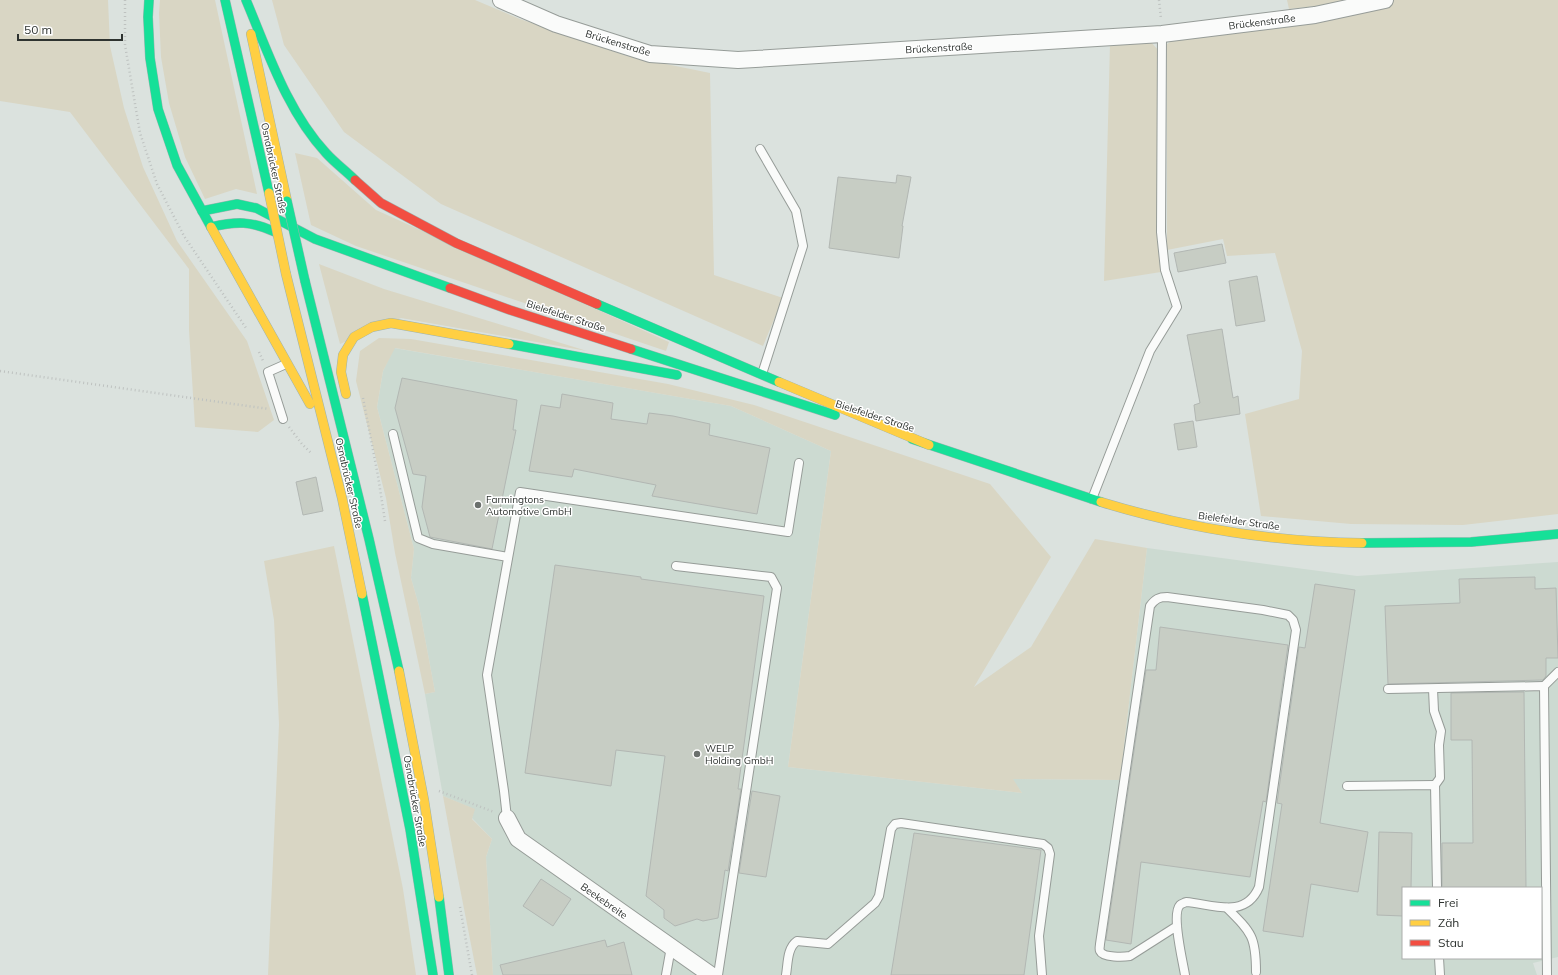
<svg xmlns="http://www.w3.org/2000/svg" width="1558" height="975" font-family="Mulish,sans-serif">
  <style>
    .built { fill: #ccdad1; fill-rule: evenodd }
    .green { fill: #d9d6c4 }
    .building { fill: #c7cdc4; stroke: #b2b7b3 }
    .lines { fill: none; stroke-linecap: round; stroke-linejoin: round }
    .lane-casing { stroke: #969c98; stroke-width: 10 }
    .street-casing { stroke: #969c98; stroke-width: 18 }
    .fast-casing { stroke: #9db3b0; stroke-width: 10 }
    .slow-casing { stroke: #9db3b0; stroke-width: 10 }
    .jam-casing { stroke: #9db3b0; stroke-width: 10 }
    .path { stroke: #bec2c0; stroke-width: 2.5; stroke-dasharray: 1 3; stroke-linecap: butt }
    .lane { stroke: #fafbfa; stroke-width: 8 }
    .street { stroke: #fafbfa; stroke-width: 16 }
    .fast { stroke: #16e098; stroke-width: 9 }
    .slow { stroke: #ffcf43; stroke-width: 9 }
    .jam { stroke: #f24e42; stroke-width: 9 }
    .fast-bridge-casing { stroke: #9db3b0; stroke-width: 10; stroke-linecap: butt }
    .slow-bridge-casing { stroke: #9db3b0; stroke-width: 10; stroke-linecap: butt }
    .fast-bridge { stroke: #16e098; stroke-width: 9 }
    .slow-bridge { stroke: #ffcf43; stroke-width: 9 }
    .poi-dot { fill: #6b706d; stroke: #fff; stroke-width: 1.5 }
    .labels { text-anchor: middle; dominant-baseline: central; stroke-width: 3; stroke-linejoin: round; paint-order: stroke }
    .street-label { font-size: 10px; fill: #2e3330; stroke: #fff }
    .poi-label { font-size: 10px; fill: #2e3330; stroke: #fff; text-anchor: start }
  </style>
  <rect width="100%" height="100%" fill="#dbe2de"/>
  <path class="built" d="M394,348l337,58 100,45 -43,316 234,26 -10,-14 108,1 27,-232 210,28 201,-14v395l-25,6 4,12h-1044l-7,-118 6,-18 -20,-21 2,-9 -31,-13 -18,-102 10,-2 -16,-86 -8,-28 3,-29 -37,-142 6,-36zM1403,888h138v70h-138z"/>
  <g class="green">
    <polygon points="0,0 108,0 110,46 124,108 143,167 177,241 247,341 274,420 258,432 195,427 189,330 189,269 70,112 0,101"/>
    <polygon points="160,0 215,0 257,194 236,189 205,199 185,157 169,103 161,57 159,13"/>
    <polygon points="272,0 475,0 520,19 627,56 710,73 714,275 783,298 763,346 441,204 344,132 284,45"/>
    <polygon points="1287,0 1558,0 1558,514 1463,525 1351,524 1261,516 1245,414 1299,399 1302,351 1275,253 1227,256 1223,239 1167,250 1167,44 1176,38 1343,3 1289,9"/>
    <polygon points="1150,41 1158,50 1158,240 1161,272 1104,281 1110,43"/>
    <polygon points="295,153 317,158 376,210 669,342 666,351 356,246 311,225"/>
    <polygon points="319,264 384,289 587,351 401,318 340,344"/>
    <polygon points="379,338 411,339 668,384 754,405 990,484 1051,557 974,687 1031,647 1095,539 1147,548 1120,780 1013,779 1022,793 788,767 831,451 731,406 395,348 383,371 377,407 414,549 411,578 419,606 435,692 425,694 395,553 386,498 356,381 360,351"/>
    <polygon points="334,546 403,889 416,975 268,975 279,724 274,620 264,561"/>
    <polygon points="443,796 475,809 472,819 492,839 486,857 493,975 477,975 457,873"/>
  </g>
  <g class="building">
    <polygon points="897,175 911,177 902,226 903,226 899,258 829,248 838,177 896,183"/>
    <polygon points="1222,244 1226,263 1178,272 1174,253"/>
    <polygon points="1257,276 1265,321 1236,326 1229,281"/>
    <polygon points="1222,329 1233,398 1238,396 1240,414 1196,421 1194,405 1200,403 1187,335"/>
    <polygon points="402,378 517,400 513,430 516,430 492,549 430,537 422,507 426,476 413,474 395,408"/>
    <polygon points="562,394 613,403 611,419 647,424 649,413 673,416 710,424 709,435 770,448 757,514 652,496 656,485 574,469 572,477 529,471 541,405 560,408"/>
    <polygon points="1193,421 1197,447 1178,450 1174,424"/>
    <polygon points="316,477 323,511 303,515 296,482"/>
    <polygon points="555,565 641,577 641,579 764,596 738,789 741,789 728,871 725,870 718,918 703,921 697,919 675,926 664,918 664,910 646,896 665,756 616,750 611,786 525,773"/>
    <polygon points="1535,577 1535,589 1556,588 1558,658 1546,658 1546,676 1543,680 1388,684 1385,606 1460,603 1459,579"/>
    <polygon points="1315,584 1355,590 1320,823 1368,832 1358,892 1311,884 1303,937 1263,931 1282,804 1277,803 1299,647 1305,648"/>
    <polygon points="1160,627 1288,645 1266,802 1263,801 1250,877 1141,862 1131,944 1106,940 1146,670 1156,670"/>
    <polygon points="1524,692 1526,888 1442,888 1442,843 1473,843 1472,740 1451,740 1451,693"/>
    <polygon points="752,791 780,796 766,877 739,873"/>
    <polygon points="1379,832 1412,833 1411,888 1403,888 1403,916 1377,915"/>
    <polygon points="914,833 1041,850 1024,975 891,975"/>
    <polygon points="541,879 571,899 553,926 523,906"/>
    <polygon points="605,940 607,947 624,942 632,975 503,975 500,965"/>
  </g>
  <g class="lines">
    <defs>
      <g id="lane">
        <polyline points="760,149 796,211 803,246 762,374"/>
        <polyline points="283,419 268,372 286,364"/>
        <polyline points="393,434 418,538 433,544 508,557"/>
        <polyline points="1092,499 1150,351 1177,307 1165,270 1161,232 1162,34"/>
        <polyline points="676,566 771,577 777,588 718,975"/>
        <polyline points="1544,686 1558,672"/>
        <polyline points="1388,689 1544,686 1547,975"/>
        <polyline points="1433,689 1434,711 1441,731 1439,745 1440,778 1435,785"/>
        <polyline points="1347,786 1435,785 1437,888"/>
        <polyline points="507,818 504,791 487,675 520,492 788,532 799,463"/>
        <path d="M1227,908c25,25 29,29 29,64"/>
        <path d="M1177,926l-47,30c-6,1 -27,2 -30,-5 -1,-2 0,-5 0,-7l50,-338c5,-7 9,-9 17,-9l96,13 25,5 5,5 3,10 -37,257c-14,33 -47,17 -73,15 -2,1 -5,2 -6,3 -9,9 3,57 5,70"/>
        <polyline points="1439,958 1440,975"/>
        <polyline points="666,975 671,947"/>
        <path d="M786,975c2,-12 1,-27 11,-34l31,3 47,-41 4,-7 12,-67 4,-5 6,-1 142,21 5,4 2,6 -11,82 3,39"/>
      </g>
      <g id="street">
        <polyline points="501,0 556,24 650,54 738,60 1162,34 1315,15 1385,0"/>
        <polyline points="507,818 518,839 711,975"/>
      </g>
      <g id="fast">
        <polyline points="149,0 148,17 150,58 158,109 177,165 211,227"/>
        <polyline points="225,0 269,193"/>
        <path d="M246,0c22,52 41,111 80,153 9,10 20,18 29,27"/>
        <polyline points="202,211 237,204 256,208 315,239 450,288"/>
        <path d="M211,227c26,-6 40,-6 64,5"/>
        <polyline points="305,281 369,539 399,671"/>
        <polyline points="597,304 779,382"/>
        <polyline points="509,344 677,375"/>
        <polyline points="631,349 835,415"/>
        <polyline points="912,439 1101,502"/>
        <polyline points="1362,543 1471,542 1558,534"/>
        <polyline points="362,594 410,829 433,975"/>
        <polyline points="439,897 449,975"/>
      </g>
      <g id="slow">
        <polyline points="251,34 287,201"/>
        <polyline points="211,227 310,404"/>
        <polyline points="286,274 342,498 362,594"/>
        <polyline points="779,382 929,445"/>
        <polyline points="346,394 341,372 343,355 354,337 372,327 391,323 509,344"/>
        <path d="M1101,502c85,26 172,40 261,41"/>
        <polyline points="399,671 424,800 439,897"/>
      </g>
      <g id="jam">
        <polyline points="355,180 381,203 456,243 597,304"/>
        <polyline points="450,288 510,310 631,349"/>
      </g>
    </defs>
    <use href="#lane" class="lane-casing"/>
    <use href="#street" class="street-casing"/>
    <use href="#fast" class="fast-casing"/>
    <use href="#slow" class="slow-casing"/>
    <use href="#jam" class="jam-casing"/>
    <g class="path">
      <polyline points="125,0 125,45 140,133 157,184 184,236 246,328"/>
      <polyline points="1159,0 1161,19"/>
      <polyline points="259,352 264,363"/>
      <polyline points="0,371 269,409"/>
      <polyline points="363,398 378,476 385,521"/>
      <polyline points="289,427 302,444 312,454"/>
      <polyline points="439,791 494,812"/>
      <polyline points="460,907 472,975"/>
    </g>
    <use href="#lane" class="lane"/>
    <use href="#street" class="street"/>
    <use href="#fast" class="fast"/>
    <use href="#slow" class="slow"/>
    <use href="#jam" class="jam"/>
    <defs>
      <polyline id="fast-bridge" points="287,201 305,281"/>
      <polyline id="slow-bridge" points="269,193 286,274"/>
    </defs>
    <use href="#fast-bridge" class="fast-bridge-casing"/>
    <use href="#slow-bridge" class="slow-bridge-casing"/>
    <use href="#fast-bridge" class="fast-bridge"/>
    <use href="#slow-bridge" class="slow-bridge"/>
  </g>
  <g class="poi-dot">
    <circle cx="478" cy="505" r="4"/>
    <circle cx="697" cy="754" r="4"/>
  </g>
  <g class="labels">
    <g class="street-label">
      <text transform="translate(1262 22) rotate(-7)">Brückenstraße</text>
      <text transform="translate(618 43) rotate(17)">Brückenstraße</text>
      <text transform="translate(939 48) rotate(-3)">Brückenstraße</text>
      <text transform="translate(274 168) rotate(78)">Osnabrücker Straße</text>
      <text transform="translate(566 316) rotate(18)">Bielefelder Straße</text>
      <text transform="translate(875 416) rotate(18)">Bielefelder Straße</text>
      <text transform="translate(349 483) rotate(77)">Osnabrücker Straße</text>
      <text transform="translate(1239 521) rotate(8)">Bielefelder Straße</text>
      <text transform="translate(415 801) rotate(80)">Osnabrücker Straße</text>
      <text transform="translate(604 901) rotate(35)">Beekebreite</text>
    </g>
    <g class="poi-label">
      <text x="486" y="499">Farmingtons<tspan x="486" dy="12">Automotive GmbH</tspan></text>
      <text x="705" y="748">WELP<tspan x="705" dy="12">Holding GmbH</tspan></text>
    </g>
  </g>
  <rect x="1402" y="887" width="140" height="72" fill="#ffffff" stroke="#abadac"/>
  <rect x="1410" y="900" width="20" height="6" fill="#16e098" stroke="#abadac"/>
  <text x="1438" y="907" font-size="12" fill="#2e3330">Frei</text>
  <rect x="1410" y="920" width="20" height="6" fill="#ffcf43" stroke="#abadac"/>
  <text x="1438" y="927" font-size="12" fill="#2e3330">Zäh</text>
  <rect x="1410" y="940" width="20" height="6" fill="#f24e42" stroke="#abadac"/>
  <text x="1438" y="947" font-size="12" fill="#2e3330">Stau</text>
  <path d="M18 34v6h104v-6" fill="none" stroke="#2e3330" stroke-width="2"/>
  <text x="24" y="34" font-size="12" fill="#2e3330" stroke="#ffffff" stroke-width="3" paint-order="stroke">50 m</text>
</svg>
